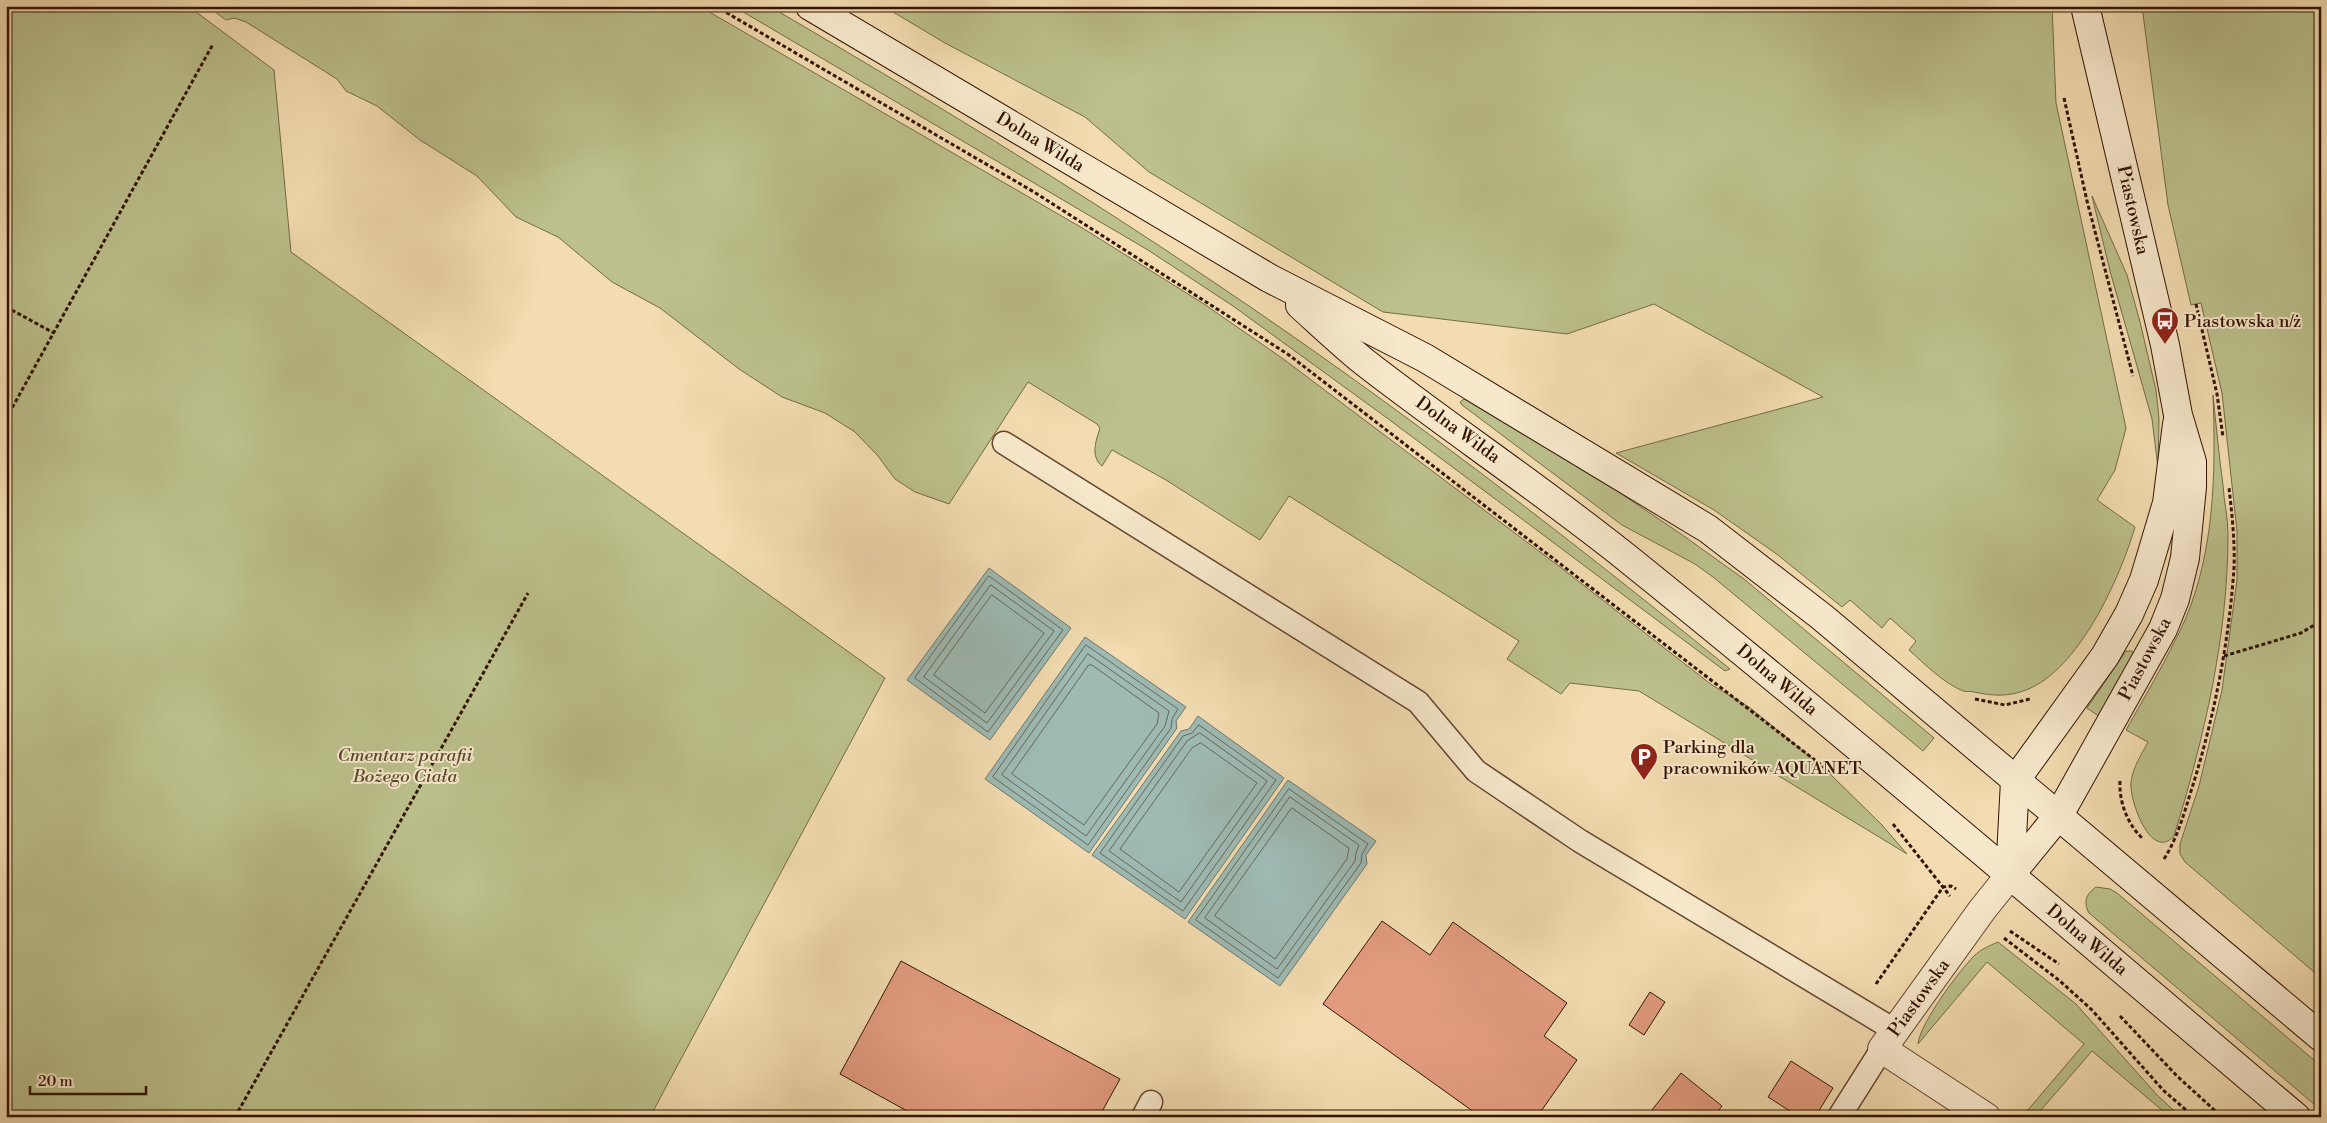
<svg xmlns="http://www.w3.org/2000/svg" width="2327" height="1123" font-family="'Libre Bodoni',serif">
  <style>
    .green { fill: #bbc08c; stroke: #766a46 }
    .water { fill: #9dbab3; stroke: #72776c }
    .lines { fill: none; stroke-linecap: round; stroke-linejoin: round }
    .shore { stroke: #68665a; stroke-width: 1 }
    .building { fill: #e29b7f; stroke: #321301 }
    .lane-casing { stroke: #62452d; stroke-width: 25 }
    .street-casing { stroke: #62452d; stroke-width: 30 }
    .secondary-casing { stroke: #321301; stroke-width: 30 }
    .path { stroke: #321301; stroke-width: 3; stroke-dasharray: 4 2.5; stroke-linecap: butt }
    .lane { stroke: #f7e8cc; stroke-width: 22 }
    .street { stroke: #f7e8cc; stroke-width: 28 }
    .secondary { stroke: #f7e8cc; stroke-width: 28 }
    .labels { text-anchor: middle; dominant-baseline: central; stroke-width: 4; stroke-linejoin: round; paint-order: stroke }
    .street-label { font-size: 18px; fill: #321301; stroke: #f7e8cc }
    .poi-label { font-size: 18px; fill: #321301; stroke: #f7e8cc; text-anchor: start }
    .park-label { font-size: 18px; font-style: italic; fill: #5b472b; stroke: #f7e8cc }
  </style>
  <rect width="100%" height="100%" fill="#f3dcb1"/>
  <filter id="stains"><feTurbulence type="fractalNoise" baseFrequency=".004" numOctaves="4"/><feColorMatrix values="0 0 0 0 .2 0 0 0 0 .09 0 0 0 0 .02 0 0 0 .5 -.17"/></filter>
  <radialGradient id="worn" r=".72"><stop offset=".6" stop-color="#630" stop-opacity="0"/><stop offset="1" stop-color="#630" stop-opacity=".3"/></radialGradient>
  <g class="green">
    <polygon points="6,6 188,6 274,70 291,252 885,678 650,1117 6,1117"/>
    <path d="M207,6h492l385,223 120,75 78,54 282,212 148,115 37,22 75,61 58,57 25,29 -268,-163 -69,-8 -9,11 -54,-35 12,-18 -230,-145 -29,44 -94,-60 -54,-30 -10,16c-12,-10 -6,-25 -2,-38l-3,-4 -69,-42 -79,122 -34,-12 -20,-13 -17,-23 -23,-24 -30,-19 -43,-16 -43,-28 -79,-61 -48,-26 -54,-45 -42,-20 -39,-41 -57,-36 -43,-34 -31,-15 -9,-12 -91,-57 -12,-4 -8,2z"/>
    <path d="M733,6h36c152,89 303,180 449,279 177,119 346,249 512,384l-5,2 -338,-253 -154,-112 -85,-56z"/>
    <path d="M883,6h1169l4,97 70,325 -11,42 -18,30 38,27c-15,51 -56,143 -109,163 -18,7 -34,6 -52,2 -4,-1 -7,0 -11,-1 -21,-9 -37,-26 -54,-41l7,-9 -26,-23 -8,10 -32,-28 -8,7 -64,-52 -64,-45 -98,-57 207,-56 -169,-93 -87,30 -184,-22 -234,-140 -64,-55 -140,-74z"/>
    <polygon points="2142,6 2321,6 2321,978 2185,862 2180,854 2180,844 2199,786 2222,690 2237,580 2237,531 2222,393 2201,303 2191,305 2168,205"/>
    <polygon points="2092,196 2127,275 2140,322 2156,390 2159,418 2158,468 2152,419 2110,271"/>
    <path d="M2213,395c3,30 6,60 10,90 1,17 5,33 5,49 0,103 -24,204 -54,302 -23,26 -45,-36 -43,-54 2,-15 10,-27 17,-40l-22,-12c18,-32 37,-64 53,-97 36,-73 37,-159 34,-238z"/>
    <polygon points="1464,399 1620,493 1681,534 1744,579 1934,738 1923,751 1713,577 1695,564 1622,525 1462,405 1460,402"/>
    <polygon points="2126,651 2132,651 2134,654 2100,717 2087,708"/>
    <path d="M2096,887l14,2 7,4 204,173v44l-232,-197c-6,-11 -3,-19 7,-26z"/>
    <path d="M1998,942l78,62 81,91 24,22h-11l-78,-66 -57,66h-8v-6l57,-67 -97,-82 -69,82c2,-21 41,-73 56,-88 7,-7 15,-10 24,-14z"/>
  </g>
  <g class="water">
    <polygon points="989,568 1071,628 990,740 907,680"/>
    <polygon points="1085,637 1186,707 1176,721 1177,728 1089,853 985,779"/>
    <polygon points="1198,716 1284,778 1185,919 1092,855 1181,731 1189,729"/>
    <polygon points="1288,780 1376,841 1366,855 1367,864 1280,986 1188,922"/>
  </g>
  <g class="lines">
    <g class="shore">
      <polygon points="989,576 1063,630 988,732 915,678"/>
      <polygon points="991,585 1054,631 987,723 924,677"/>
      <polygon points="992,595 1044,633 985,713 934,675"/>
      <polygon points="1086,645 1178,709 1172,719 1171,728 1088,845 993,777"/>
      <polygon points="1088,654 1169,711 1165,726 1086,836 1002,775"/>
      <polygon points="1089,665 1092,665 1159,713 1157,724 1084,825 1012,774"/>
      <polygon points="1199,725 1276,780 1183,911 1100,853 1183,736 1192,733"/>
      <polygon points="1200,733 1267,781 1181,902 1109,851 1187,741"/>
      <polygon points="1201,743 1257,783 1179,892 1120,849 1192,748"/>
      <polygon points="1289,789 1368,844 1362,854 1361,863 1278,978 1196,920"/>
      <polygon points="1290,797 1359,845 1356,853 1355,861 1277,969 1205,918"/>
      <polygon points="1292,808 1349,848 1347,859 1275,959 1215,916"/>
    </g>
  </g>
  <g class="building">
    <polygon points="1382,921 1430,955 1453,922 1567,1003 1544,1036 1577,1060 1537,1117 1481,1117 1323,1004"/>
    <polygon points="901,961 1120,1079 1099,1117 918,1117 840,1074"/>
    <polygon points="1650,992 1665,1002 1644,1035 1629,1025"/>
    <polygon points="1791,1061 1833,1088 1815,1117 1799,1117 1768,1097"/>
    <polygon points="1681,1073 1722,1106 1713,1117 1660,1117 1652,1110"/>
  </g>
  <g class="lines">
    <defs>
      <g id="lane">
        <polyline points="1004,443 1418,702 1476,771 1580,841 1896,1031"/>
        <polyline points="1143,1117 1151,1102"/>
        <polyline points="1839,1117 1882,1049"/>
      </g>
      <polyline id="street" points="1986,1117 1882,1049 1982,910 2010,875"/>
      <g id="secondary">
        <polyline points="810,6 1269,278 1425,358 1708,529 1822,617 2321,1037"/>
        <path d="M1300,305c21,19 41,38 63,56 86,67 178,128 264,197 226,182 447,371 669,559"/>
        <polyline points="2010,875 2059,815 2163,629 2175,599 2185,558 2192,487 2192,462 2178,415 2165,345 2085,6"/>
        <polyline points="2010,875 2015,781 2105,656 2129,614 2144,580 2167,503 2177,424"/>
      </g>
    </defs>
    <use href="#lane" class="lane-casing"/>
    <use href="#street" class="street-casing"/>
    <use href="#secondary" class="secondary-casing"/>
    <g class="path">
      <polyline points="715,6 1034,192 1289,355 1833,774"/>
      <polyline points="2064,98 2087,201 2133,376"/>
      <polyline points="2196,304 2217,394 2223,437"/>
      <polyline points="6,307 54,333"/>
      <polyline points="6,419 213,44"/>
      <polyline points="2224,656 2301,633 2321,621"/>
      <polyline points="1975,699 2005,705 2030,699"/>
      <path d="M2120,781c-1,21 7,42 22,57"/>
      <polyline points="1893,824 1950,896"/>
      <path d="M2164,859c14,-22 20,-46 28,-71 22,-70 37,-146 42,-220 1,-26 -2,-54 -5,-80"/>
      <polyline points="2010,931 2059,964"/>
      <polyline points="2004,938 2060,981 2092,1010 2163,1090 2194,1117"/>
      <polyline points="1876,984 1943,887 1951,886 1956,889"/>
      <polyline points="2120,1016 2177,1076 2222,1117"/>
      <polyline points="235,1117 528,593"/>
    </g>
    <use href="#lane" class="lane"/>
    <use href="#street" class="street"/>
    <use href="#secondary" class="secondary"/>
  </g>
  <defs>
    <symbol id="bus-pin" viewBox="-11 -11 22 30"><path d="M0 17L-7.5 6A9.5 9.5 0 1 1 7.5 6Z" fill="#8f2418" stroke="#f7e8cc"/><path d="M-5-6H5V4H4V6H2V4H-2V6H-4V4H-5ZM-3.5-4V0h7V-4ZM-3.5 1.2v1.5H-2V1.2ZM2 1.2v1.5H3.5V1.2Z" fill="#fff"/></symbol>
    <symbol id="parking-pin" viewBox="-11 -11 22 30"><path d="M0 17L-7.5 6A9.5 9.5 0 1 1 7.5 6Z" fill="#8f2418" stroke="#f7e8cc"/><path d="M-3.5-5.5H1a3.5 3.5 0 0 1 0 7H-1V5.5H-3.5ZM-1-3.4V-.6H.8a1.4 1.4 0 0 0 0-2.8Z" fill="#fff"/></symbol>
  </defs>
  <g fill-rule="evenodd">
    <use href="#bus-pin" x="2149" y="305" width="32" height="43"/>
    <use href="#parking-pin" x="1628" y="741" width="32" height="43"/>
  </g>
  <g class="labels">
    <g class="street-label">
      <text transform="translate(1040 142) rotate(31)">Dolna Wilda</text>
      <text transform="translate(2133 210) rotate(77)">Piastowska</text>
      <text transform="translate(1458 430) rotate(36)">Dolna Wilda</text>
      <text transform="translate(2145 659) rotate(-62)">Piastowska</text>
      <text transform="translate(1777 680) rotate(40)">Dolna Wilda</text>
      <text transform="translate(2087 940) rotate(40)">Dolna Wilda</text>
      <text transform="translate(1919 998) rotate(-54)">Piastowska</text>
    </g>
    <g class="poi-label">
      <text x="2184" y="321">Piastowska n/ż</text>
      <text x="1663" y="747">Parking dla<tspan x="1663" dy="21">pracowników AQUANET</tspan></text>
    </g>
    <g class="park-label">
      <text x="405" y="755">Cmentarz parafii<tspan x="405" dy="21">Bożego Ciała</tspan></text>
    </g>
  </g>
  <rect width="2327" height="1123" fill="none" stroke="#f3dcb1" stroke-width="25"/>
  <rect x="8" y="8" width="2312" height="1108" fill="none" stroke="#321301" stroke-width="2.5"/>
  <rect x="12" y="12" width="2302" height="1098" fill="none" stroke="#321301"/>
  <path d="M30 1086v8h116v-8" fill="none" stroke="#321301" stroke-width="2.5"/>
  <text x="38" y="1086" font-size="15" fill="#321301" stroke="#f7e8cc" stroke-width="4" paint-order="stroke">20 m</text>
  <rect width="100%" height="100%" filter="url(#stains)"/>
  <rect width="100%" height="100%" fill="url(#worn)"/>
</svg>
